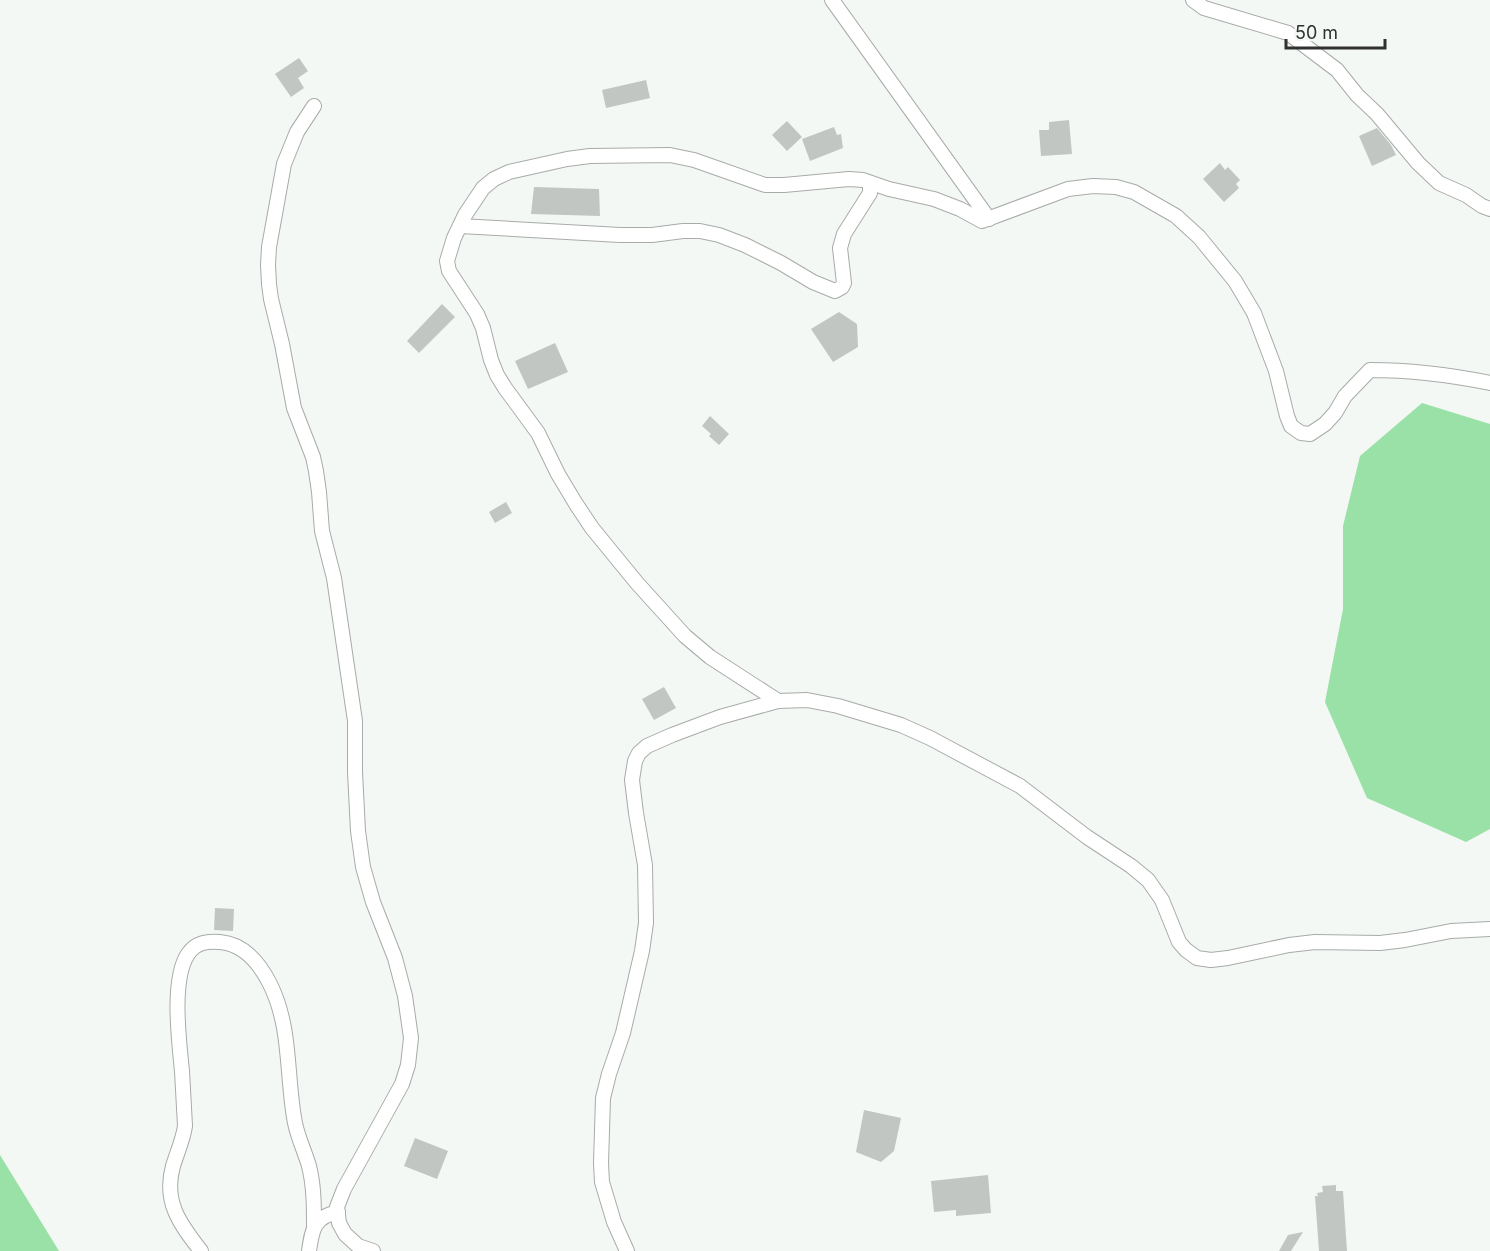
<svg xmlns="http://www.w3.org/2000/svg" width="1490" height="1251" font-family="Inter,sans-serif">
  <style>
    .green { fill: #99e1a6 }
    .building { fill: #c2c6c3 }
    .lines { fill: none; stroke-linecap: round; stroke-linejoin: round }
    .minor-casing { stroke: #a8aba8; stroke-width: 16 }
    .minor { stroke: #fff; stroke-width: 14 }
  </style>
  <rect width="100%" height="100%" fill="#f4f8f4"/>
  <g class="green">
    <polygon points="1422,403 1490,424 1490,829 1466,842 1367,798 1325,702 1343,609 1343,526 1360,456"/>
    <polygon points="0,1155 59,1251 0,1251"/>
  </g>
  <g class="building">
    <polygon points="299,58 308,71 298,78 304,88 291,97 275,74"/>
    <polygon points="646,80 650,98 606,108 602,90"/>
    <polygon points="1069,120 1072,154 1041,156 1039,130 1049,130 1049,122"/>
    <polygon points="787,121 802,137 787,151 772,135"/>
    <polygon points="834,127 837,135 841,134 843,148 810,161 802,139"/>
    <polygon points="1377,128 1391,145 1396,155 1372,166 1359,136"/>
    <polygon points="1220,163 1225,170 1228,167 1240,180 1236,184 1239,188 1224,202 1203,179"/>
    <polygon points="534,187 599,189 600,216 531,214"/>
    <polygon points="442,304 455,317 419,353 407,341"/>
    <polygon points="839,312 857,324 858,347 833,362 811,329"/>
    <polygon points="555,343 568,372 528,389 515,361"/>
    <polygon points="710,416 729,434 719,445 709,436 711,434 702,426"/>
    <polygon points="506,502 512,513 495,523 489,512"/>
    <polygon points="664,687 676,708 654,720 642,699"/>
    <polygon points="215,908 234,909 233,931 214,930"/>
    <polygon points="864,1110 901,1118 894,1151 881,1162 856,1152"/>
    <polygon points="415,1138 448,1151 437,1179 404,1166"/>
    <polygon points="988,1175 991,1213 956,1216 956,1210 934,1212 931,1181"/>
    <polygon points="1336,1185 1336,1191 1343,1191 1347,1251 1319,1251 1315,1196 1318,1196 1317,1193 1323,1192 1322,1186"/>
    <polygon points="1303,1232 1291,1251 1279,1251 1288,1235"/>
  </g>
  <g class="lines">
    <defs>
      <g id="minor">
        <polyline points="832,0 989,219"/>
        <polyline points="1193,0 1204,8 1288,33 1337,70 1357,95 1377,114 1418,163 1439,183 1466,195 1482,206 1490,209"/>
        <polyline points="314,106 297,132 284,164 269,247 268,265 269,284 271,299 282,344 294,408 313,457 316,471 319,492 322,531 334,578 355,721 355,772 358,831 363,867 373,902 395,958 405,996 411,1038 408,1065 402,1084 344,1189 337,1207 339,1223 345,1234 358,1246 373,1251"/>
        <polyline points="460,226 620,235 652,235 683,231 700,231 719,235 745,245 781,263 813,282 835,291 842,287 844,283 840,248 844,234 870,193 870,183"/>
        <path d="M778,701l-68,-44 -25,-21 -48,-53 -45,-55 -16,-24 -18,-30 -20,-41 -33,-45 -8,-13 -6,-15 -8,-32 -6,-14 -28,-43 -2,-10 7,-23 11,-23 18,-27 11,-9 15,-7 58,-13 23,-3 80,-1 24,5 71,25h19l65,-6 14,1 26,9 45,10 26,10 22,12 86,-32 25,-3 23,1 18,5 42,24 23,21 36,44 19,32 22,58 11,45 4,10 10,7 9,1 15,-10 10,-11 10,-17 25,-26c40,0 81,5 120,13"/>
        <path d="M201,1251c-21,-27 -38,-49 -28,-85 4,-13 10,-26 12,-40 -1,-18 -2,-37 -3,-55 -3,-30 -11,-92 6,-117 8,-12 20,-13 32,-12 24,2 40,22 50,42 22,44 16,93 25,139 3,15 10,29 14,43 5,20 5,40 5,60"/>
        <path d="M309,1251c3,-22 5,-34 29,-39"/>
        <polyline points="627,1251 614,1222 602,1182 601,1163 603,1098 609,1074 623,1033 642,951 646,923 645,865 636,813 632,780 635,761 639,753 647,746 672,735 720,717 778,701 807,700 838,706 901,725 930,738 1020,786 1087,837 1131,866 1148,880 1162,900 1179,942 1186,950 1197,958 1211,960 1228,958 1289,945 1315,942 1380,943 1405,940 1451,931 1490,929"/>
      </g>
    </defs>
    <use href="#minor" class="minor-casing"/>
    <use href="#minor" class="minor"/>
  </g>
  <path d="M1286 39v9h99v-9" fill="none" stroke="#303130" stroke-width="3"/>
  <text x="1295" y="39" font-size="18" fill="#303130" stroke="#f4f8f4" stroke-width="4.5" paint-order="stroke">50 m</text>
</svg>
